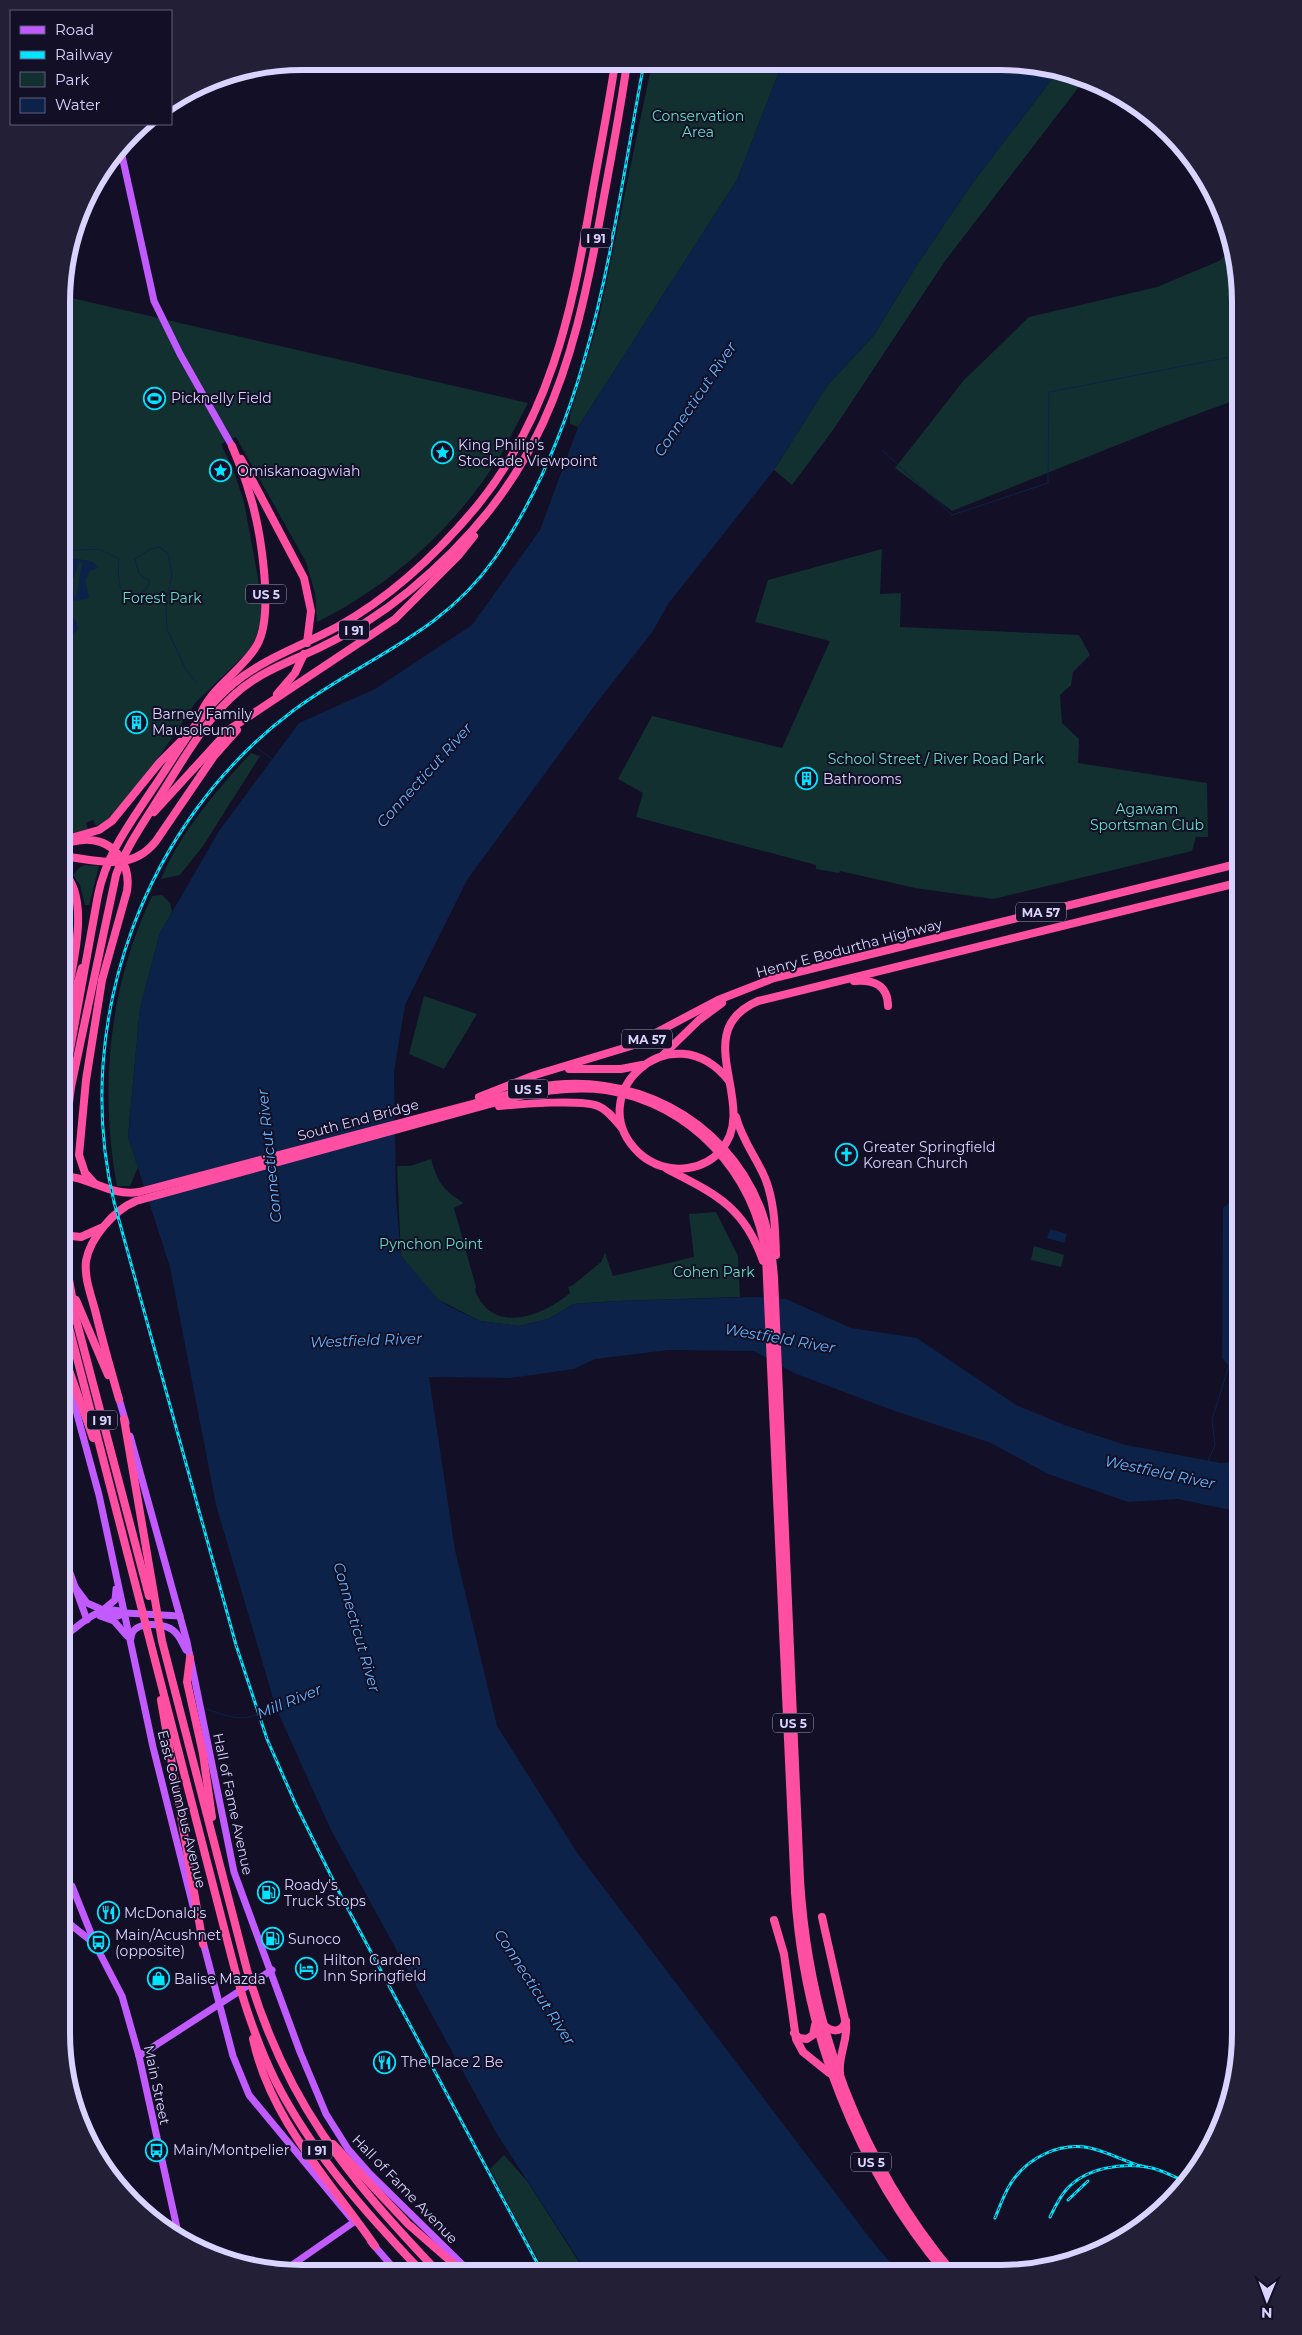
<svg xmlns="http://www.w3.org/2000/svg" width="1302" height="2335" font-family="Montserrat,sans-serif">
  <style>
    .green { fill: #12302f }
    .water { fill: #0c2248 }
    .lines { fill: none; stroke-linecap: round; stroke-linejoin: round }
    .stream { stroke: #0c2248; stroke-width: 1 }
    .major { stroke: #c25bff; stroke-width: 7 }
    .highway { stroke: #ff4fa3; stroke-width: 8 }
    .rail-casing { stroke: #00e5ff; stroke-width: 3 }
    .rail { stroke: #130f26; stroke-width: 1; stroke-dasharray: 4; stroke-linecap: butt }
    .labels { text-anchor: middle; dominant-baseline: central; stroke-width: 4; stroke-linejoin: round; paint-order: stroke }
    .shield { fill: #130f26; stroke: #9e99be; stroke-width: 1 }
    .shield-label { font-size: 12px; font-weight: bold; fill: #d9d4ff }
    .park-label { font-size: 14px; fill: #5fe0c0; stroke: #130f26 }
    .poi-label { font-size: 14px; fill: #d9d4ff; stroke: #130f26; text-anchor: start }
    .street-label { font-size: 14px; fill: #d9d4ff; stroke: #130f26 }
    .water-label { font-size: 15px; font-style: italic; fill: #62b6ff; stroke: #130f26 }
    .rim { fill: none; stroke: #d9d4ff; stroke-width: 6 }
  </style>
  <rect width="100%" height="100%" fill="#130f26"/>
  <g class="green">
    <polygon points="652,63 782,64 737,180 578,427 570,424 570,415 598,323"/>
    <polygon points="1059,70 1085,79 945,261 833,430 792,485 774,470 827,386 874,335 917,265 971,185"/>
    <polygon points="1232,250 1241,302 1241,398 1165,426 952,511 895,468 964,380 1029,317 1157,287 1219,261"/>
    <path d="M63,296l465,107c-9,17 -18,35 -27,51 -44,72 -109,131 -184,168l-2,-29 -9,-31 -70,-125 -15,7 12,25 11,33 18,98v20l-7,20 -7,12 -52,50 -35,52 -41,54 -15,14 -9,4 -3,-6 -7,3 2,6 -25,7z"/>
    <polygon points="882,549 880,594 901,593 900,627 1079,635 1090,655 1073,672 1071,685 1060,695 1062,723 1079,739 1078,763 1207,783 1208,837 1196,837 1192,851 993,899 915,888 840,871 839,873 816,869 816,865 636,817 643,793 618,779 652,716 782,748 830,641 755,622 768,580"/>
    <path d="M251,753l9,3 -57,90 -23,29 -19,4c20,-48 55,-88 90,-126z"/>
    <polygon points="85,865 99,866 89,905 85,905 80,885 73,875 80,867"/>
    <path d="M162,895l8,8 2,9 -12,21 -20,75 -12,129 10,30 -8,19h-13c-18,-98 -8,-200 35,-290z"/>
    <polygon points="70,900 68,943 62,976 63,903"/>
    <polygon points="424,996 477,1014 444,1069 409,1054"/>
    <path d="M431,1159c7,24 12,31 33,44l-10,5 22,79 -1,3c17,46 68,26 95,3l-2,-6 5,-2 28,-23 4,-9 8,23 81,-19 -5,-43 27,-2 22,44 2,41 -124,4 -42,3 -26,15 -29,7 -39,-5 -43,-22 -36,-43 -4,-90h13z"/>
    <polygon points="1034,1246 1064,1255 1061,1267 1031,1260"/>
    <polygon points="504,2155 527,2181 586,2273 545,2272 490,2169"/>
  </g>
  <g class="water">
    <polygon points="782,64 1046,66 1059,70 971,185 917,265 874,335 827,386 774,470 668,604 653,631 598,701 467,880 405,1005 394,1072 396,1197 401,1256 438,1299 450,1307 480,1321 519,1326 548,1319 574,1304 616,1301 755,1297 786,1299 851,1328 917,1338 1016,1405 1067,1426 1126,1445 1221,1463 1240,1461 1240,1512 1178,1499 1128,1502 1048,1474 991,1443 892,1410 794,1373 754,1351 668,1350 595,1359 574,1369 511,1378 429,1377 455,1550 497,1726 578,1854 872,2241 899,2273 587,2273 497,2134 331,1830 276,1708 216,1505 170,1267 128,1137 140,1008 160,933 219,831 299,723 375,689 472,625 540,530 578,427 737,180"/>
    <polygon points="70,558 91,561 99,567 90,571 85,580 89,596 87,599 64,602 70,590 67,590 63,597 63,585 73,583 74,596 76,597 82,563 79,562 74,578 63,580 63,574 71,573 73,564 65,564 63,573 63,559"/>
    <path d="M63,615c9,2 15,4 15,15l-5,4 -10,2z"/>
    <polygon points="1240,1193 1240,1374 1234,1372 1222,1358 1223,1208"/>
    <polygon points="1050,1229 1067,1234 1064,1243 1047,1238"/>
  </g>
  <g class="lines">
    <g class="stream">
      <polyline points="882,450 952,515 1048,483 1049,392 1241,355"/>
      <path d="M63,551l36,-2 20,10c-1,15 -3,36 15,39l12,-9 4,-8 -11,-7 -4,-15 15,-10 9,-2 9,6 4,23 -6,25 1,28 19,41 11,13"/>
      <polyline points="256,747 273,760"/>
      <polyline points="1208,1461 1215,1445 1212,1420 1229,1365"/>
      <path d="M206,1709c37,12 34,12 71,-1"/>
    </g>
    <g class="major">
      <polyline points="121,151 154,301 180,354 232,446"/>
      <polyline points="62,1359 99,1495 153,1747 195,1914"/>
      <polyline points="119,1399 126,1423"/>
      <polyline points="130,1436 187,1642 234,1872 300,2052 326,2114 348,2149 370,2174 470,2272"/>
      <polyline points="62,1551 87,1620"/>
      <polyline points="72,1583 87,1603 103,1610 115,1600 116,1589"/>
      <polyline points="100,1616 114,1621 127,1636"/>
      <polyline points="105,1616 118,1616 125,1613"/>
      <path d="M62,1638c19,-13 38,-37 63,-25l55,3"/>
      <path d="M131,1638c1,-18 34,-16 44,-6 5,5 8,12 11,18"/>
      <polyline points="62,1772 64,1770"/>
      <polyline points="62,1813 70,1890 67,1921"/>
      <polyline points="72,1886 94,1941"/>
      <polyline points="61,1917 95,1944 122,1996 139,2056 179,2237"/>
      <polyline points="202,1938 233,2056 249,2095 351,2218"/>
      <polyline points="139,2056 272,1970"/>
      <polyline points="371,2242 397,2272"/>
      <polyline points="282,2272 354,2222"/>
    </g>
    <g class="highway">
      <polyline points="241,459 304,578 311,611 307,643"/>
      <polyline points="277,694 295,673 304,654"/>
      <path d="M202,711c13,-27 41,-41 55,-66 18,-31 3,-119 -8,-153 -4,-16 -11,-31 -17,-46"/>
      <polyline points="154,812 230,729 395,619 458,556 474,536"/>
      <polyline points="74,837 99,830 112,821 160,762 180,742"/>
      <path d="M63,844c9,-2 18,-5 27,-4 26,2 41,26 37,51l-25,89 -16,100 -7,75 6,18 10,11"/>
      <path d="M63,856c33,4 68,17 93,-15l58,-85 23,-26"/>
      <path d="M854,981c19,-2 34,4 34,25"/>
      <path d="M62,1023c5,-38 33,-122 1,-151"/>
      <polyline points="62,1045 70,1008 82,968"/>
      <polyline points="663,1055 699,1020 722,1003"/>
      <polyline points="569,1069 621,1069 642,1065"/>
      <path d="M729,1081c-57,-72 -150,15 -90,72 13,12 31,18 49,15 13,-2 25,-8 33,-18 40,-45 -35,-118 37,-149l483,-119"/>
      <path d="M535,1088c93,-19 189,29 225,119 9,23 12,46 14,70l26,603c9,145 60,282 154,394"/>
      <path d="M62,1094l36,-199c8,-40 32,-72 54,-105 25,-36 46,-77 81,-106 31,-26 69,-38 104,-57 54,-30 101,-74 140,-121 72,-89 94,-190 113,-300 8,-48 18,-95 25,-143"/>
      <polyline points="479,1097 535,1075 631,1046 718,1000 774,978 1241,863"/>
      <path d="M499,1106c20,-2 83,-7 99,0 10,4 16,13 23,21"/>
      <path d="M736,1117c7,25 19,38 29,61 10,25 10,51 11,77"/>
      <path d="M62,1160l9,-73 45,-212c10,-28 28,-53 44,-79 27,-42 52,-90 95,-117 20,-13 43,-21 64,-31 32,-15 62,-34 90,-57 131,-108 163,-216 192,-378 9,-50 19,-100 26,-150"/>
      <path d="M667,1169c48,25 77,37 96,92"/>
      <path d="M62,1176c27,0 48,21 77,16l375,-99"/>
      <polyline points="62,1235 81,1237 101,1228"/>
      <polyline points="62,1240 76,1319 149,1596"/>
      <path d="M62,1300l168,651c11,44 25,88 45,129 37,73 91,133 147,192"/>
      <polyline points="76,1300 108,1375"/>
      <polyline points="62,1350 93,1438"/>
      <path d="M119,1399c-8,-28 -16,-56 -23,-85 -4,-17 -12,-35 -10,-53 4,-23 28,-51 50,-60l379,-104c30,-7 60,-11 91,-7 84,13 150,83 160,167l29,636c9,139 61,274 151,381"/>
      <path d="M124,1419l38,222 85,329c38,131 99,205 191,302"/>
      <polyline points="190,1658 187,1682 203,1754 212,1817"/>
      <polyline points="161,1700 203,1944"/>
      <path d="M822,1917l24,107c2,17 -8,31 -6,49"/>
      <polyline points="774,1920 784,1954 796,2039 803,2052 829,2073"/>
      <path d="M822,2024c10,8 19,10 24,-3"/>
      <polyline points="794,2033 799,2038 807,2039 813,2035 815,2025"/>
      <path d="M253,2039c17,80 77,142 122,207"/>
      <polyline points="333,2144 408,2224 463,2272"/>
    </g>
    <defs>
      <g id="rail">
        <polyline points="1068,2200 1088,2181"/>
        <path d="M1050,2217c5,-10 9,-19 16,-27 20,-23 58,-28 86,-22 12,3 24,10 36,14"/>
        <path d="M995,2218c5,-12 9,-24 16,-35 17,-26 49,-41 79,-35 18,4 34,13 51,18"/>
        <path d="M542,2272l-202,-378 -44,-89 -29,-66 -31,-94 -122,-443c-43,-181 31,-381 180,-492 72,-53 147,-75 201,-152 100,-145 117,-327 149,-495"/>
      </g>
    </defs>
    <use href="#rail" class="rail-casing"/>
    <use href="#rail" class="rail"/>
  </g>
  <defs>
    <symbol id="stadium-ring" viewBox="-11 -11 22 22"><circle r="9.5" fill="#130f26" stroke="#00e5ff" stroke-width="1.5"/><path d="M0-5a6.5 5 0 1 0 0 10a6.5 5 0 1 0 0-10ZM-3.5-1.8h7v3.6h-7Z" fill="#00e5ff"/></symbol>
    <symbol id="sight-ring" viewBox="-11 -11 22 22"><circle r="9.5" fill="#130f26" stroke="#00e5ff" stroke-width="1.5"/><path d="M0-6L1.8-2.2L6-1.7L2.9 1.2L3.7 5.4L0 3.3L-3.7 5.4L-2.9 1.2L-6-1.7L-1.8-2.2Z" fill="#00e5ff"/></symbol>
    <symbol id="building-ring" viewBox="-11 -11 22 22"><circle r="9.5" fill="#130f26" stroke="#00e5ff" stroke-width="1.5"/><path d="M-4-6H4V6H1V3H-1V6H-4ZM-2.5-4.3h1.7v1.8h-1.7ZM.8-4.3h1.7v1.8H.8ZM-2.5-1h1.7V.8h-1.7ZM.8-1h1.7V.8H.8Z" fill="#00e5ff"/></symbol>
    <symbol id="church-ring" viewBox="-11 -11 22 22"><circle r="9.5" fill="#130f26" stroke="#00e5ff" stroke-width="1.5"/><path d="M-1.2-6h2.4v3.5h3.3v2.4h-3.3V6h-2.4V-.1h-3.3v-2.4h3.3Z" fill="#00e5ff"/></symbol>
    <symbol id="fuel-ring" viewBox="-11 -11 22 22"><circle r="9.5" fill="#130f26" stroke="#00e5ff" stroke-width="1.5"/><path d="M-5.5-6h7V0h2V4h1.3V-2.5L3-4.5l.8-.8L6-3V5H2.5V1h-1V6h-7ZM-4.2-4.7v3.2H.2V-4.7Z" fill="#00e5ff"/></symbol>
    <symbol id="restaurant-ring" viewBox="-11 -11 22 22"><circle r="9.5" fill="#130f26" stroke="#00e5ff" stroke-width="1.5"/><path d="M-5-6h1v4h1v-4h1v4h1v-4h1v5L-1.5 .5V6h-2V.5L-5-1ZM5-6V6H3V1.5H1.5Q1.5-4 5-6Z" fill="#00e5ff"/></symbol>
    <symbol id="bus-ring" viewBox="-11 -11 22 22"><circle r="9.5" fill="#130f26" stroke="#00e5ff" stroke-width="1.5"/><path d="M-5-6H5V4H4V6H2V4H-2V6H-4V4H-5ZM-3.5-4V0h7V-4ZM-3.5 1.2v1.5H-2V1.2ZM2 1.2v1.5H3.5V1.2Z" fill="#00e5ff"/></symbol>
    <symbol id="hotel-ring" viewBox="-11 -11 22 22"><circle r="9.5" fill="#130f26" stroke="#00e5ff" stroke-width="1.5"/><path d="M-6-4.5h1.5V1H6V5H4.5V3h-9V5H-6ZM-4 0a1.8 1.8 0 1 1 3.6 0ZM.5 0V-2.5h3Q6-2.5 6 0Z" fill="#00e5ff"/></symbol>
    <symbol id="shop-ring" viewBox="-11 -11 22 22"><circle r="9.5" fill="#130f26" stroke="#00e5ff" stroke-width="1.5"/><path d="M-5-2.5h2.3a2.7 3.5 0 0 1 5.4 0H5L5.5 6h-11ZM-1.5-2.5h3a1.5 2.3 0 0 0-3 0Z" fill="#00e5ff"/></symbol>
  </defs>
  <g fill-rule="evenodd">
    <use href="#stadium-ring" x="142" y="386" width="25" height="25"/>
    <use href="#sight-ring" x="430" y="440" width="25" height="25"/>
    <use href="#sight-ring" x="208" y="458" width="25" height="25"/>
    <use href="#building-ring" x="124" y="710" width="25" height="25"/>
    <use href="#building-ring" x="794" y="766" width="25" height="25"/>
    <use href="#church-ring" x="834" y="1142" width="25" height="25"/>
    <use href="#fuel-ring" x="256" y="1880" width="25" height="25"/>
    <use href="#restaurant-ring" x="96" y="1900" width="25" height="25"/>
    <use href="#fuel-ring" x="260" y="1926" width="25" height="25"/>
    <use href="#bus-ring" x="86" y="1930" width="25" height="25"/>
    <use href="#hotel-ring" x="294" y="1956" width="25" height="25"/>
    <use href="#shop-ring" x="146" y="1966" width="25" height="25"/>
    <use href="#restaurant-ring" x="372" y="2050" width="25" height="25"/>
    <use href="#bus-ring" x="144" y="2138" width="25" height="25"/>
  </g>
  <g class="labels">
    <g class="shield">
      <rect x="581" y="228.5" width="30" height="19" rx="4"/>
      <rect x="246" y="584.5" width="40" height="19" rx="4"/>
      <rect x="339" y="620.5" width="30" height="19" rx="4"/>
      <rect x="1016" y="902.5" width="50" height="19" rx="4"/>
      <rect x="622" y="1029.5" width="50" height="19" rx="4"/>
      <rect x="508" y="1079.5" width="40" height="19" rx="4"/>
      <rect x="87" y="1410.5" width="30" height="19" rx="4"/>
      <rect x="773" y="1713.5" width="40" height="19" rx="4"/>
      <rect x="302" y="2140.5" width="30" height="19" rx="4"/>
      <rect x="851" y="2152.5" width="40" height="19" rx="4"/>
    </g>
    <g class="shield-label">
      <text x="596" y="238">I 91</text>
      <text x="266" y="594">US 5</text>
      <text x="354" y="630">I 91</text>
      <text x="1041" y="912">MA 57</text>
      <text x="647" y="1039">MA 57</text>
      <text x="528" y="1089">US 5</text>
      <text x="102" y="1420">I 91</text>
      <text x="793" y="1723">US 5</text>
      <text x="317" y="2150">I 91</text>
      <text x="871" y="2162">US 5</text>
    </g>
    <g class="park-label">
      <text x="698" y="116">Conservation<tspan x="698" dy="16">Area</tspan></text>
      <text x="162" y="598">Forest Park</text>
      <text x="936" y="759">School Street / River Road Park</text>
      <text x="1147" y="809">Agawam<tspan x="1147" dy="16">Sportsman Club</tspan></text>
      <text x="431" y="1244">Pynchon Point</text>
      <text x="714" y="1272">Cohen Park</text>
    </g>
    <g class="poi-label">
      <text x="171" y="398">Picknelly Field</text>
      <text x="458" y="445">King Philip's<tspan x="458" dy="16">Stockade Viewpoint</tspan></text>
      <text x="237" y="471">Omiskanoagwiah</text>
      <text x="152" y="714">Barney Family<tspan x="152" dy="16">Mausoleum</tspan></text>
      <text x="823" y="779">Bathrooms</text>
      <text x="863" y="1147">Greater Springfield<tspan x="863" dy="16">Korean Church</tspan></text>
      <text x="284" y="1885">Roady's<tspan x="284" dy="16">Truck Stops</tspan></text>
      <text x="124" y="1913">McDonald's</text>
      <text x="115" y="1935">Main/Acushnet<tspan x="115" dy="16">(opposite)</tspan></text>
      <text x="288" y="1939">Sunoco</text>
      <text x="323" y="1960">Hilton Garden<tspan x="323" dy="16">Inn Springfield</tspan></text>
      <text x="174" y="1979">Balise Mazda</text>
      <text x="401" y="2062">The Place 2 Be</text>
      <text x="173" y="2150">Main/Montpelier</text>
    </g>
    <g class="street-label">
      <text transform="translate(849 948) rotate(-15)">Henry E Bodurtha Highway</text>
      <text transform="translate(358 1120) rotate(-15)">South End Bridge</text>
      <text transform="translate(233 1804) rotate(78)">Hall of Fame Avenue</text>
      <text transform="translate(182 1809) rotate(76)">East Columbus Avenue</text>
      <text transform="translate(157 2085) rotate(78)">Main Street</text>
      <text transform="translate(405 2189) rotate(46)">Hall of Fame Avenue</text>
    </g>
    <g class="water-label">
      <text transform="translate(695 399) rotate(-56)">Connecticut River</text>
      <text transform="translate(424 775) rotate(-48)">Connecticut River</text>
      <text transform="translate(269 1156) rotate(-96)">Connecticut River</text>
      <text transform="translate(780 1338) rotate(10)">Westfield River</text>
      <text transform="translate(366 1340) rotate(-2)">Westfield River</text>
      <text transform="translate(1160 1472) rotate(12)">Westfield River</text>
      <text transform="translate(357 1627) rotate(74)">Connecticut River</text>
      <text transform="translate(289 1701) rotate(-22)">Mill River</text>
      <text transform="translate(535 1987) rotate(57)">Connecticut River</text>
    </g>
  </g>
  <path d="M0 0H1302V2335H0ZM302 70H1000A232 232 0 0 1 1232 302V2033A232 232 0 0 1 1000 2265H302A232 232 0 0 1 70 2033V302A232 232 0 0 1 302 70Z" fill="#231f37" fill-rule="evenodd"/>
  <path class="rim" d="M302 70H1000A232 232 0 0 1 1232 302V2033A232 232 0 0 1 1000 2265H302A232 232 0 0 1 70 2033V302A232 232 0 0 1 302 70Z"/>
  <rect x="10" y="10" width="162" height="115" fill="#130f26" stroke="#625e7d"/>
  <rect x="20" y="26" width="25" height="8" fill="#c25bff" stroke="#625e7d"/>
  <text x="55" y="35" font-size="15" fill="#d9d4ff">Road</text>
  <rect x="20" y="51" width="25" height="8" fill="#00e5ff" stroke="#625e7d"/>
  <text x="55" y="60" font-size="15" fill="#d9d4ff">Railway</text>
  <rect x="20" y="72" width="25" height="15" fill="#12302f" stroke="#625e7d"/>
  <text x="55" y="85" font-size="15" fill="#d9d4ff">Park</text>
  <rect x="20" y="98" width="25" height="15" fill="#0c2248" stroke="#625e7d"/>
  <text x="55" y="110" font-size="15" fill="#d9d4ff">Water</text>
  <g transform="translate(1267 2300) rotate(181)" stroke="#130f26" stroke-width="4" paint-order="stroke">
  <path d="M0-4L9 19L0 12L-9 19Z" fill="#d9d4ff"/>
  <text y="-8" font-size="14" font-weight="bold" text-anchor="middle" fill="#d9d4ff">N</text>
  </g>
</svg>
